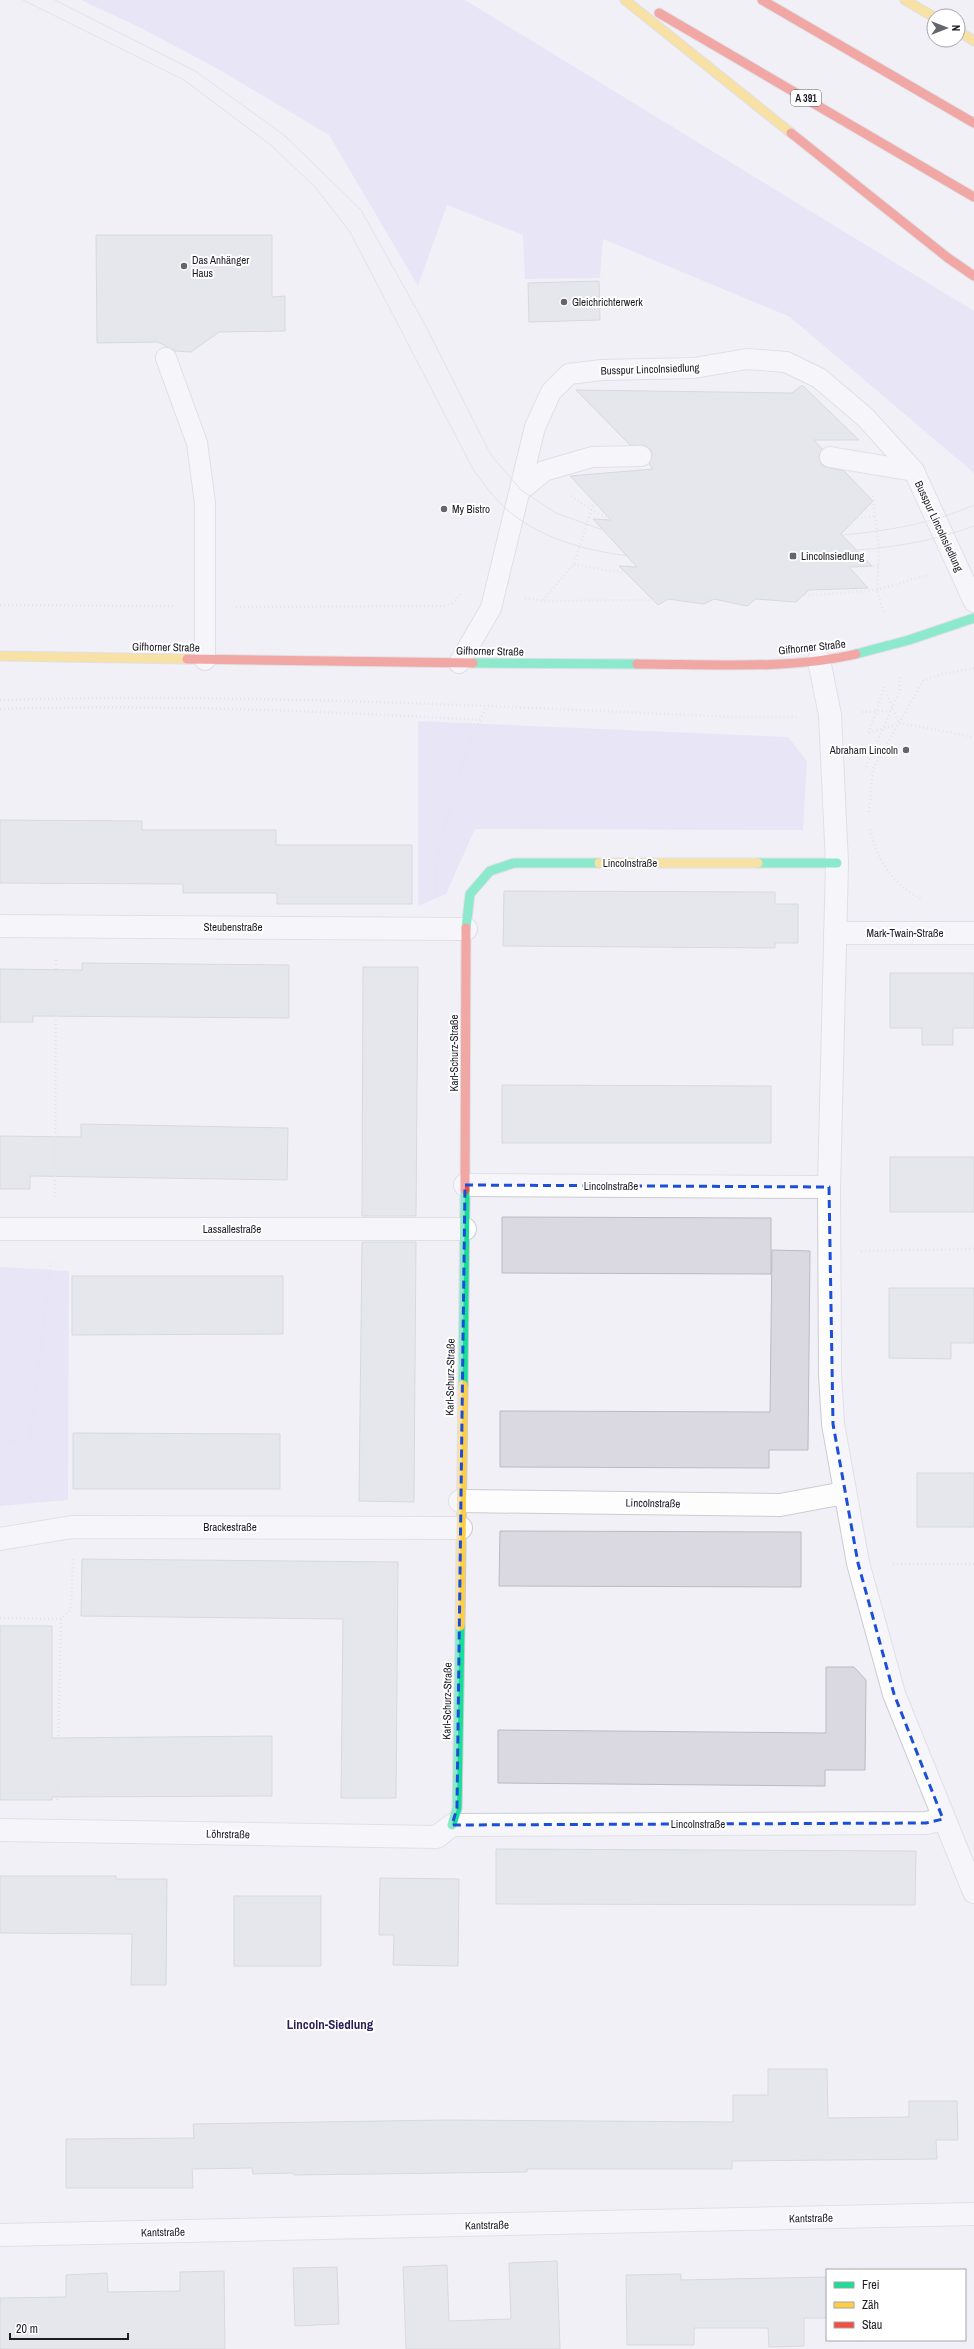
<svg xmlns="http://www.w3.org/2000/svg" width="974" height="2349" font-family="'Archivo Narrow',sans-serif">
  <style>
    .green { fill: #ddd9f6 }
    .building { fill: #dad9e2; stroke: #bbbac2 }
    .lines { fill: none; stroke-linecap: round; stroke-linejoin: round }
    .lane-casing { stroke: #cccbd4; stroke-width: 22 }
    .street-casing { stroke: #cccbd4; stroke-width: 24 }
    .fast-casing { stroke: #cccbd4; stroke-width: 11 }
    .slow-casing { stroke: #cccbd4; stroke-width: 11 }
    .jam-casing { stroke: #cccbd4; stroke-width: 11 }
    .path { stroke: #d6d6d8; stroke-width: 2.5; stroke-dasharray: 1 3; stroke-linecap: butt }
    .lane { stroke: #fdfdfe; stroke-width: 20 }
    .street { stroke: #fdfdfe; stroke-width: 22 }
    .fast { stroke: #16e098; stroke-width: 9 }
    .slow { stroke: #ffcf43; stroke-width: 9 }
    .jam { stroke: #f24e42; stroke-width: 9 }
    .tram { stroke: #d2d2d4; stroke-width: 1 }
    .marked { fill: none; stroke: #1d4ed8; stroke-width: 3; stroke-dasharray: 8 5; stroke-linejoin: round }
    .poi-dot { fill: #66656e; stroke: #fff; stroke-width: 1.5 }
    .labels { text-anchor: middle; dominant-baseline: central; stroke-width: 4; stroke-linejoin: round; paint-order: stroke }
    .shield { fill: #fff; stroke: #605f66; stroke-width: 1 }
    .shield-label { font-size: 10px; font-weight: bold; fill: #1c1a25 }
    .poi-label { font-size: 11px; fill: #1c1a25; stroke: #fff; text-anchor: start }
    .street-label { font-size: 11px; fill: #1c1a25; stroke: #fff }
    .quarter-label { font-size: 13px; font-weight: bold; fill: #2c1f59; stroke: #fff }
  </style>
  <rect width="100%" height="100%" fill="#f0f0f6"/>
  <g class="green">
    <polygon points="81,0 465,0 974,311 974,473 790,317 603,239 600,278 525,279 523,235 447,205 418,286 329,135 218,69 143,29"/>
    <polygon points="418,721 788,737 807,761 803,830 475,829 446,894 418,906"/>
    <polygon points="0,1267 69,1271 68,1500 0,1506"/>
  </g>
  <g class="building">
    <polygon points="96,235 272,235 272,297 285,296 285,331 219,332 191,352 175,351 158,342 97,343"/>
    <polygon points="599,281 600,320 529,322 528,283"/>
    <polygon points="802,385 859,440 814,440 822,449 819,456 822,466 844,471 873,501 841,534 872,566 849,567 868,588 809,590 796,602 756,599 747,606 714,599 704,604 668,599 658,605 619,566 637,567 593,519 611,520 570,476 653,469 649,464 652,456 651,450 646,446 630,445 576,390 792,393"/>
    <polygon points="0,820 142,821 142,830 276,830 276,845 412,845 412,904 277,904 277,893 183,893 183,884 0,883"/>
    <polygon points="504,891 775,892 775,904 798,904 798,943 775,943 775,948 503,946"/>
    <polygon points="82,963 289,965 289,1018 33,1016 33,1022 0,1022 0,969 82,970"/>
    <polygon points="363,967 418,967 416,1216 362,1216"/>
    <polygon points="890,973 974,973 974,1028 953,1028 953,1045 922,1045 922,1028 890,1028"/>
    <polygon points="502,1085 771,1086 771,1143 502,1143"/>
    <polygon points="81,1124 288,1128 287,1180 30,1176 30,1189 0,1189 0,1136 81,1137"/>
    <rect x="890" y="1157" width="84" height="55"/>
    <polygon points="502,1217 771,1218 771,1274 502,1273"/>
    <polygon points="362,1242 416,1242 414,1502 359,1501"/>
    <polygon points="772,1250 810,1251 808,1450 769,1450 769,1468 500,1467 500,1411 770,1412"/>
    <polygon points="72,1276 283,1276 283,1334 72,1335"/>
    <polygon points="889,1288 974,1288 974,1343 951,1343 951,1359 889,1358"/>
    <polygon points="73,1433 280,1434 280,1489 73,1489"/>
    <rect x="917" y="1473" width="57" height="54"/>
    <polygon points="500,1531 801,1532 801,1587 499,1586"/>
    <polygon points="82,1559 398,1562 396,1798 341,1798 343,1619 81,1616"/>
    <polygon points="0,1626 52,1626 52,1738 272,1736 272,1796 52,1797 52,1800 0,1800"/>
    <polygon points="826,1667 854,1667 866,1680 865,1770 825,1770 825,1786 498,1783 498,1730 826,1733"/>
    <polygon points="496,1849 916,1851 915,1905 496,1904"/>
    <polygon points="0,1876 116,1876 116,1879 167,1879 166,1985 131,1985 132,1934 0,1933"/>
    <polygon points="380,1878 459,1879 458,1966 393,1965 394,1935 379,1935"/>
    <rect x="234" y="1896" width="87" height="70"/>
    <polygon points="768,2069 827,2069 828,2118 909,2117 909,2101 957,2101 958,2140 936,2140 937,2159 732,2161 732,2169 527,2169 527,2172 294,2175 294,2173 253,2174 252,2168 192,2169 193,2188 66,2188 66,2139 194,2138 193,2124 445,2120 733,2122 733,2095 768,2095"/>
    <polygon points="557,2261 560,2349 406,2349 403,2267 447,2265 449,2321 511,2319 509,2263"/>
    <polygon points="337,2267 339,2324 295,2326 293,2268"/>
    <polygon points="224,2271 225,2349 0,2349 0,2298 66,2297 66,2275 107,2273 108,2292 180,2291 180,2272"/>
    <polygon points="681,2274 681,2280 827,2277 827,2318 804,2318 804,2346 769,2347 768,2328 694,2328 694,2345 627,2345 626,2275"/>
  </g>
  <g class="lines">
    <defs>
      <g id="lane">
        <polyline points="166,358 197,443 205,503 205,660"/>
        <polyline points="830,457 914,471"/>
        <polyline points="521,490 544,471 592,457 641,456"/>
        <polyline points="459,663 491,608 535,427 551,392 569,374 602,370 694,368 747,359 786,362 819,378 865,417 914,471 974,602"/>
      </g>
      <g id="street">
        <polyline points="819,660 830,715 837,863 829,1187 830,1374 833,1424 858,1563 894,1694 974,1892"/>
        <polyline points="0,926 466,929"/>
        <polyline points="835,933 974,933"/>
        <polyline points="465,1185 829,1187"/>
        <polyline points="0,1229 465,1229"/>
        <polyline points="460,1501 780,1505 844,1493"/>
        <polyline points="0,1539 72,1527 461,1528"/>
        <polyline points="0,1830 437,1837 452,1825 926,1823 943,1819"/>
        <polyline points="0,2235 974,2214"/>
      </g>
      <g id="fast">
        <polyline points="856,654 909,640 974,618"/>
        <polyline points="473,663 637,664"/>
        <polyline points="758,863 837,863"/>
        <polyline points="466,928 470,894 490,871 514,863 599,863"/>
        <polyline points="463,1385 465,1190"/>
        <polyline points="452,1825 457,1808 460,1626"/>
      </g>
      <g id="slow">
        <polyline points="625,0 791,133"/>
        <polyline points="905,0 934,17"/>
        <polyline points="958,31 974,41"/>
        <polyline points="0,656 187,659"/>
        <polyline points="599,863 758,863"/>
        <polyline points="460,1626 463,1385"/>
      </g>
      <g id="jam">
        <polyline points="762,0 974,123"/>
        <polyline points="659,13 974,197"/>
        <polyline points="791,133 948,258 974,276"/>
        <polyline points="187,659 473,663"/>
        <path d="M637,664c67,0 153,6 219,-10"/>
        <polyline points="465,1190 466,928"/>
      </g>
    </defs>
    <use href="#lane" class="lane-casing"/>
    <use href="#street" class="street-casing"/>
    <use href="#fast" class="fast-casing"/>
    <use href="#slow" class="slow-casing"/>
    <use href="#jam" class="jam-casing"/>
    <g class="path">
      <polyline points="602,403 609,406 646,408"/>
      <polyline points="782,405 817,429"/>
      <polyline points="571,496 592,510 612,520"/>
      <polyline points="873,496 879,549 877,590 884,614"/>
      <polyline points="857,518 875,516"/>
      <polyline points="574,564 608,571 625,572"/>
      <polyline points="849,567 879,566"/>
      <polyline points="525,598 542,601 644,600 815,595 877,590 927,575"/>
      <polyline points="543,600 574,564 594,502"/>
      <polyline points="0,605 173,606"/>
      <polyline points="236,607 445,606 452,603 461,594"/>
      <polyline points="884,687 899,723"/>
      <path d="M0,700c244,-7 489,6 733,17h64"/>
      <path d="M0,709c160,-5 320,2 480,11l7,-14"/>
      <polyline points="862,712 892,711"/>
      <polyline points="869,733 900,723 974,737"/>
      <polyline points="869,733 884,687"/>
      <polyline points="866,767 900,690 899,675"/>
      <polyline points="869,812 873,769 923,681 942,674 974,668"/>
      <path d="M870,829c6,30 23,56 51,70"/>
      <path d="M436,894c-3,-32 8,-63 16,-93 8,-28 15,-55 28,-81"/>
      <polyline points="55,1197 56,958"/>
      <polyline points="861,1251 974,1249"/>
      <polyline points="0,1434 7,1441 29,1445"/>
      <polyline points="48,1498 29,1445 51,1262"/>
      <polyline points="893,1564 974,1564"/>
      <polyline points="0,1618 61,1619"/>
      <polyline points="57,1800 61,1619 71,1609 73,1559"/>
    </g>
    <use href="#lane" class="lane"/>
    <use href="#street" class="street"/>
    <use href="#fast" class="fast"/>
    <use href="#slow" class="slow"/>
    <use href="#jam" class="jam"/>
    <g class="tram">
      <path d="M23,0l161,80 88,66 44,42 34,44 124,239c8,9 14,20 23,29 34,36 84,50 132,56"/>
      <polyline points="55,0 195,71 284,135 361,210 422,319 491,455 521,490 556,513 603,530"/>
      <path d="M843,535c45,-4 90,-12 131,-30"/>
      <path d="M857,550c40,-3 80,-10 117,-24"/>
    </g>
  </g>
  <path d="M0 0H974V2349H0ZM465,1185l364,2 4,237 25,139 36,131 49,125 -17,4 -474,2 5,-17z" fill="#f0f0f6" fill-opacity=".55" fill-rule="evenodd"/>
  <path class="marked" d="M465,1185l364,2 4,237 25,139 36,131 49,125 -17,4 -474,2 5,-17z"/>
  <g class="poi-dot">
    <circle cx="184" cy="266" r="4"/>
    <circle cx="564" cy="302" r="4"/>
    <circle cx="444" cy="509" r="4"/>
    <rect x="789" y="552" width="8" height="8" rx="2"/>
    <circle cx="906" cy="750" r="4"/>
  </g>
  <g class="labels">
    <rect class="shield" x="791" y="90" width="30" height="16" rx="3"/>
    <g class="shield-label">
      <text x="806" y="98">A 391</text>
    </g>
    <g class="poi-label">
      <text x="192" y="260">Das Anhänger<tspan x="192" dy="13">Haus</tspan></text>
      <text x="572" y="302">Gleichrichterwerk</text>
      <text x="452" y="509">My Bistro</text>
      <text x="801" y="556">Lincolnsiedlung</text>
      <text x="898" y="750" text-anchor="end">Abraham Lincoln</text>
    </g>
    <g class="street-label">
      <text transform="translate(650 369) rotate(-2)">Busspur Lincolnsiedlung</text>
      <text transform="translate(939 526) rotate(65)">Busspur Lincolnsiedlung</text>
      <text transform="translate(166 647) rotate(1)">Gifhorner Straße</text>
      <text transform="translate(812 647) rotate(-6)">Gifhorner Straße</text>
      <text transform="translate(490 651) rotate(1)">Gifhorner Straße</text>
      <text x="630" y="863">Lincolnstraße</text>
      <text x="233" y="927">Steubenstraße</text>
      <text x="905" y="933">Mark-Twain-Straße</text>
      <text transform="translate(454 1053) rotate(-90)">Karl-Schurz-Straße</text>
      <text x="611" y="1186">Lincolnstraße</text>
      <text x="232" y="1229">Lassallestraße</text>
      <text transform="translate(450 1377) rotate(-89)">Karl-Schurz-Straße</text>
      <text transform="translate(653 1503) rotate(1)">Lincolnstraße</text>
      <text x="230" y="1527">Brackestraße</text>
      <text transform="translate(447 1701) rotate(-89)">Karl-Schurz-Straße</text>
      <text x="698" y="1824">Lincolnstraße</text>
      <text transform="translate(228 1834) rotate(1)">Löhrstraße</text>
      <text transform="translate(811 2218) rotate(-1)">Kantstraße</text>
      <text transform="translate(487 2225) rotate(-1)">Kantstraße</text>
      <text transform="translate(163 2232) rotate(-1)">Kantstraße</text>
    </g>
    <g class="quarter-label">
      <text x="330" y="2024">Lincoln-Siedlung</text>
    </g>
  </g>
  <rect x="826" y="2269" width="140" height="72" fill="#ffffff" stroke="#a4a3a8"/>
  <rect x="834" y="2282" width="20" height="6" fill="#16e098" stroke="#a4a3a8"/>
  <text x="862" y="2289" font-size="12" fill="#1c1a25">Frei</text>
  <rect x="834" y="2302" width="20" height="6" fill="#ffcf43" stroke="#a4a3a8"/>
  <text x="862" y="2309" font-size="12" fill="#1c1a25">Zäh</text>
  <rect x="834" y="2322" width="20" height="6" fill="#f24e42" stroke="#a4a3a8"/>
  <text x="862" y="2329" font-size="12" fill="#1c1a25">Stau</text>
  <g transform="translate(946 28) rotate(90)"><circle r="19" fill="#ffffff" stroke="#a4a3a8"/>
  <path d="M0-3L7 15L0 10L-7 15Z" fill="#66656e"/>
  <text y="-6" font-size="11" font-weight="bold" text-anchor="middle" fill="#1c1a25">N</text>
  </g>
  <path d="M10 2333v6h118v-6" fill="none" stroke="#1c1a25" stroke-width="2"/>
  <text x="16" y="2333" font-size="12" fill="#1c1a25" stroke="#ffffff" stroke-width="3" paint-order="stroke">20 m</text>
</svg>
